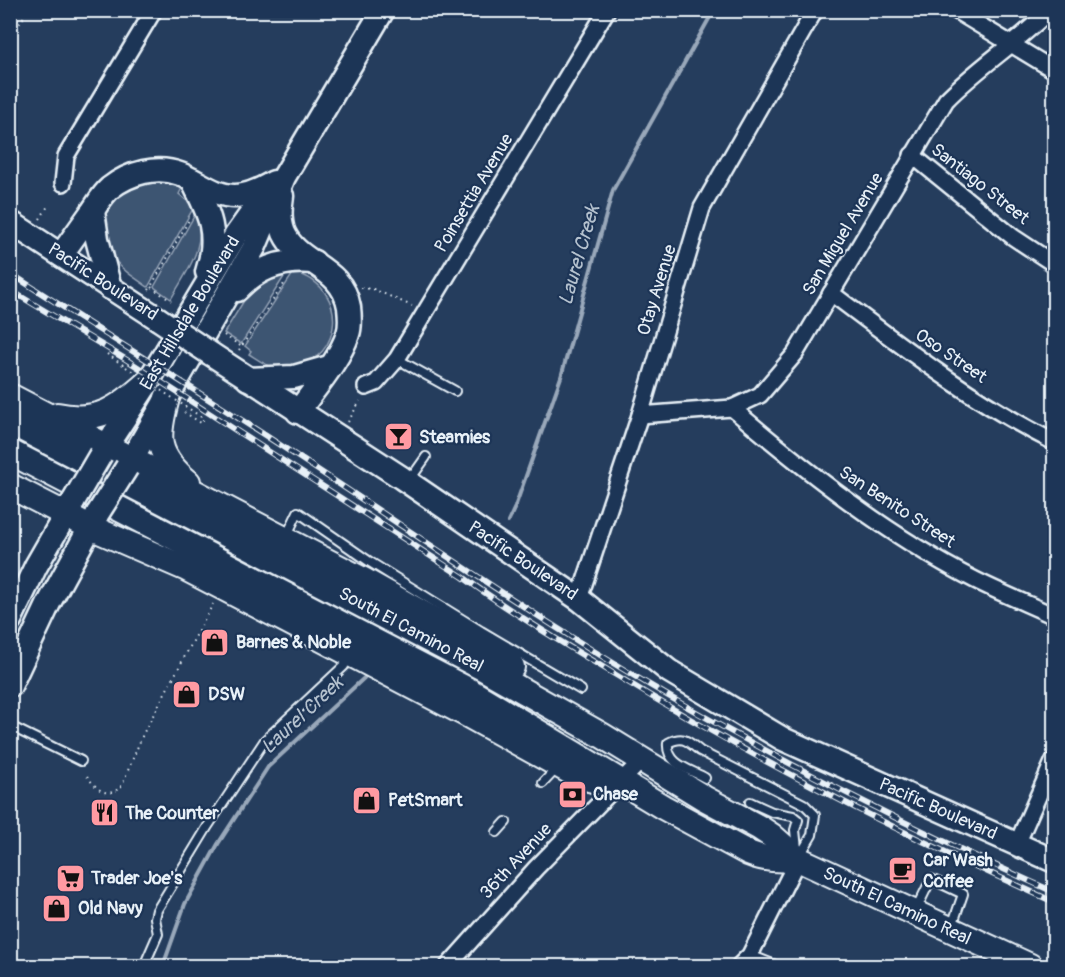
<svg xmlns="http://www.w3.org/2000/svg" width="1065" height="977" font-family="Pangolin,sans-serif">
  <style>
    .green { fill: #3e5472; stroke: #93a2b5; stroke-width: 1.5 }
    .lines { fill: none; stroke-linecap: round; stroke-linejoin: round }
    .stream { stroke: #99a8ba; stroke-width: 4 }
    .lane-casing { stroke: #e8f1f8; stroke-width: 12 }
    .street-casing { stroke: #e8f1f8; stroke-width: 20 }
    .secondary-casing { stroke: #e8f1f8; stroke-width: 27 }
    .primary-casing { stroke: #e8f1f8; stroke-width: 28 }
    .path { stroke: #e8f1f8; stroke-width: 2; stroke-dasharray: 1.5 4.5; stroke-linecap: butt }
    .lane { stroke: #1d3557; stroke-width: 8 }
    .street { stroke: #1d3557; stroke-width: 15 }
    .secondary { stroke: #1d3557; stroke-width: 22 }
    .primary { stroke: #1d3557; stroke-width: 24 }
    .rail-casing { stroke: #e8f1f8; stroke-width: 6 }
    .rail { stroke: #1d3557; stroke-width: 4; stroke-dasharray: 11; stroke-linecap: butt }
    .secondary-bridge-casing { stroke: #e8f1f8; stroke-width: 27; stroke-linecap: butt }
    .path-bridge { stroke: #e8f1f8; stroke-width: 2; stroke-dasharray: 1.5 4.5; stroke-linecap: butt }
    .secondary-bridge { stroke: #1d3557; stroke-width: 22 }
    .labels { text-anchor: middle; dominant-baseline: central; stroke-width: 4.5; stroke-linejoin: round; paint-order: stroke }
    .street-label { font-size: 18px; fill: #e8f1f8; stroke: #1d3557 }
    .poi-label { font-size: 18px; font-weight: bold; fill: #e8f1f8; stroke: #1d3557; text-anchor: start }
    .water-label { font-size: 20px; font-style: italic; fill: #b4c1ce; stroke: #1d3557 }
  </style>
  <rect width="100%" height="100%" fill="#253d5d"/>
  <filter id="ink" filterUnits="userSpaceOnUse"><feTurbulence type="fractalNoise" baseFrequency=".0167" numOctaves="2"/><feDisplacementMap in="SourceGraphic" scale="12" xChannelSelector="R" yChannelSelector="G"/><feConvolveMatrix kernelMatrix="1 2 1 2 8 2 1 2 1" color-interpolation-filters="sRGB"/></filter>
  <g filter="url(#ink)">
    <g class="green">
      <path d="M154,180l28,8 -3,6 15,13 -46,80c-35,-24 -34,-23 -46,-63 10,-30 23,-37 52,-44z"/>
      <path d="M197,211c9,38 -8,56 -26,88l-17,-12z"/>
      <polygon points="287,272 241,344 224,333 248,294 260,281"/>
      <path d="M294,272c62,17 47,102 -17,96 -10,-1 -20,-9 -28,-14l2,-3 -6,-5z"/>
    </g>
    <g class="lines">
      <g class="stream">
        <polyline points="508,522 515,507 561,377 613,190 714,10"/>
        <polyline points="163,966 185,904 218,844 268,767 364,678"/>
      </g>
      <defs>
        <g id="lane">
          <polyline points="397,359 455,391"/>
          <polyline points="409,481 426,457"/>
          <polyline points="287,535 298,512 370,562 481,631 581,690"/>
          <polyline points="10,726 81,761"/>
          <path d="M705,778c-16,-9 -39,-14 -37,-35 16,-8 19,-2 32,8l104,53 11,11 -3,20 -13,22"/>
          <polyline points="543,783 558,767"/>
          <polyline points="750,802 772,812 793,816 798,820 795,830 797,849"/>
          <polyline points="497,832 506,822"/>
          <polyline points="916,910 931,879 963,894 952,926"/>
          <polyline points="750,955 778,966"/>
          <polyline points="144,966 158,934 155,918 157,910 208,826 265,740 344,666 349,658"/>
        </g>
        <g id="street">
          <polyline points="955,10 1054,70"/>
          <polyline points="912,155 1013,237 1054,264"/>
          <polyline points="63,183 66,156 154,10"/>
          <path d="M831,293c72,54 142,109 223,149"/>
          <polyline points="366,387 376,383 397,359 607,10"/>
          <path d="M732,408c75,64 155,127 243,172 26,13 53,24 79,36"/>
          <path d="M640,415l92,-7 28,-13 35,-41 151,-254c32,-33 71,-57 104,-90"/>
          <polyline points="579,599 640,415 702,208 815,10"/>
          <polyline points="1017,844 1054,760"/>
          <polyline points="448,966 536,868 642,760"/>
          <polyline points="739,966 750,955 798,859"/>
        </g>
        <g id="secondary">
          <path d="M192,180c17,33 28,54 15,92"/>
          <path d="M282,196c-2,13 -3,25 2,37 15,32 58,33 65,74 1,9 2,19 -1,27 -9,27 -34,55 -50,78"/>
          <polyline points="93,211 97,239 110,288"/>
          <polyline points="10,222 157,318"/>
          <path d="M61,255c10,-14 20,-28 30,-42 6,-8 11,-18 19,-25 19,-15 47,-23 70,-14 18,7 35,22 55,22 14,0 27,-7 39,-14"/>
          <path d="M237,290c21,-23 47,-31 77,-28"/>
          <polyline points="211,354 402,478 579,599 669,671 783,739 1054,861"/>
          <polyline points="248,379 294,377 329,367"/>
          <polyline points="101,454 148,382 236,235 251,214 273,189"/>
          <polyline points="127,467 255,246 284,177 383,10"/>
          <polyline points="10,620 36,566 74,500"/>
          <polyline points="10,686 49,603 98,513"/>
        </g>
        <g id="primary">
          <polyline points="10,396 365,581 466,638 512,667"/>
          <path d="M167,398c-11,40 -12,56 21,84"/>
          <path d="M57,415c41,9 62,-7 91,-33"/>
          <polyline points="10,422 483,668 603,736 704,798 760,828 772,836 798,859 1030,966"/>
          <path d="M10,452l460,239 193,116 85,46c17,7 31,7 50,6"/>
          <polyline points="10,486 90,527 187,569 462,712 578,776 600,782 612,782"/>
        </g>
      </defs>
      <use href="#lane" class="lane-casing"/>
      <use href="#street" class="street-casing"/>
      <use href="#secondary" class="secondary-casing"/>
      <use href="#primary" class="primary-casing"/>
      <g class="path">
        <polyline points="10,39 28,10"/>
        <polyline points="40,219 48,206"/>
        <polyline points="151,287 171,301"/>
        <polyline points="361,288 373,289 412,306"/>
        <polyline points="149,290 189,220"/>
        <polyline points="224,335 242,347"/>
        <polyline points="239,350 286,281"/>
        <polyline points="107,354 126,367"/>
        <polyline points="185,406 204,419 201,423"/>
        <polyline points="184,412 201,423"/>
        <polyline points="348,422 360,401"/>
        <path d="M87,776c9,13 22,25 35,9l21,-51 70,-130"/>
      </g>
      <use href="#lane" class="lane"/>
      <use href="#street" class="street"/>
      <use href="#secondary" class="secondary"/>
      <use href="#primary" class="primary"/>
      <defs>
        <g id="rail">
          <path d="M10,273c91,59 183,115 273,174 133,87 263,179 401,258 120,69 244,131 370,187"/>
          <path d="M10,290l117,70 336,217c49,36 101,67 153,98 140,86 288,160 438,227"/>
        </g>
      </defs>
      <use href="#rail" class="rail-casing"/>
      <use href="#rail" class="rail"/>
      <defs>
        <g id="secondary-bridge">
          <polyline points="157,318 211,354"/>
          <polyline points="74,500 101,454"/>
          <polyline points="98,513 127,467"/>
        </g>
      </defs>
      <use href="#secondary-bridge" class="secondary-bridge-casing"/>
      <polyline class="path-bridge" points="126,367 183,405"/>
      <use href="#secondary-bridge" class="secondary-bridge"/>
    </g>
  </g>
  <defs>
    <symbol id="bar-square" viewBox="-11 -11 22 22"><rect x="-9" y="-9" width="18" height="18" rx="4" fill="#ff9aa2" stroke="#1d3557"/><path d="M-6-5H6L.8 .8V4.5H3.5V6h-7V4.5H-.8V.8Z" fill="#111"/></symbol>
    <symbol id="shop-square" viewBox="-11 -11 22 22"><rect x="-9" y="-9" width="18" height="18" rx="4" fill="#ff9aa2" stroke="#1d3557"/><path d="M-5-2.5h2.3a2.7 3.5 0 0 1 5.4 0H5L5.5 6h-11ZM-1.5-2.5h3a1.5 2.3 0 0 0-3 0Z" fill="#111"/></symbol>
    <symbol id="bank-square" viewBox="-11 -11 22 22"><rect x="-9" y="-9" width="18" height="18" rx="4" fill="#ff9aa2" stroke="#1d3557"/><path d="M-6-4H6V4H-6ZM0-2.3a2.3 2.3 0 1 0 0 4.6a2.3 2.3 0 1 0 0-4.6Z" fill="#111"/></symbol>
    <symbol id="restaurant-square" viewBox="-11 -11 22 22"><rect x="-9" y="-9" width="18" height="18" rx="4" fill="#ff9aa2" stroke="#1d3557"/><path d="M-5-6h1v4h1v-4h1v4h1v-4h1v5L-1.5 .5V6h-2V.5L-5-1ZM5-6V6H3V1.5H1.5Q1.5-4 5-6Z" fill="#111"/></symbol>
    <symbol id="cafe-square" viewBox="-11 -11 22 22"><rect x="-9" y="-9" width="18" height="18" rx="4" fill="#ff9aa2" stroke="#1d3557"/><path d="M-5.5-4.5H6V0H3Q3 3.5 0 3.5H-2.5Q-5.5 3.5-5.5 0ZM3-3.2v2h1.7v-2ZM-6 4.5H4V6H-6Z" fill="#111"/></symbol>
    <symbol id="supermarket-square" viewBox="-11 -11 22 22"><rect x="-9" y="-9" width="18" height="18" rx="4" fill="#ff9aa2" stroke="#1d3557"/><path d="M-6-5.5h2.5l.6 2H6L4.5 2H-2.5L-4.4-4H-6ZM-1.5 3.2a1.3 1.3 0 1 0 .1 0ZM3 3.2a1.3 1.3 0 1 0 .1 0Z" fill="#111"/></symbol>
  </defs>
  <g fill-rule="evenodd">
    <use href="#bar-square" x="382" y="420" width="33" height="33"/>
    <use href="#shop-square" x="198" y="626" width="33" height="33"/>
    <use href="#shop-square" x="170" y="678" width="33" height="33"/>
    <use href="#bank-square" x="556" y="778" width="33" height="33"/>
    <use href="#shop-square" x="350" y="784" width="33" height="33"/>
    <use href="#restaurant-square" x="88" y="796" width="33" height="33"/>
    <use href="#cafe-square" x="886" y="854" width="33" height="33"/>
    <use href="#supermarket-square" x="54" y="862" width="33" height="33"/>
    <use href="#shop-square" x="40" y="892" width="33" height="33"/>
  </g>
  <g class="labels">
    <g class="street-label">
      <text transform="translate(980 184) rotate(38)">Santiago Street</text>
      <text transform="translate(474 193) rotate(-59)">Poinsettia Avenue</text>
      <text transform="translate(843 234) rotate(-59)">San Miguel Avenue</text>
      <text transform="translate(103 282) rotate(33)">Pacific Boulevard</text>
      <text transform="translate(657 290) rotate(-73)">Otay Avenue</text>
      <text transform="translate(190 313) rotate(-59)">East Hillsdale Boulevard</text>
      <text transform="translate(951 356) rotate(34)">Oso Street</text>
      <text transform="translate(897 507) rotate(33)">San Benito Street</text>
      <text transform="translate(523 561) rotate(34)">Pacific Boulevard</text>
      <text transform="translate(411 630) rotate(28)">South El Camino Real</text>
      <text transform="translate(938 809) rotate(24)">Pacific Boulevard</text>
      <text transform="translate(516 861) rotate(-47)">36th Avenue</text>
      <text transform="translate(897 906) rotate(25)">South El Camino Real</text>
    </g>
    <g class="poi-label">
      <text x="419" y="437">Steamies</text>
      <text x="236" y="642">Barnes &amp; Noble</text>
      <text x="208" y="694">DSW</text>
      <text x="593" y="794">Chase</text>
      <text x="388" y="800">PetSmart</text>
      <text x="125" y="813">The Counter</text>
      <text x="923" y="860">Car Wash<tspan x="923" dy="21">Coffee</tspan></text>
      <text x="91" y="878">Trader Joe's</text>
      <text x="78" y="908">Old Navy</text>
    </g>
    <g class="water-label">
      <text transform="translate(579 255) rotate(-74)">Laurel Creek</text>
      <text transform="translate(302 715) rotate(-43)">Laurel Creek</text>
    </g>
  </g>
  <rect width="1065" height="977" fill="none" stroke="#1d3557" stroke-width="36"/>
  <rect x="18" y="18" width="1029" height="941" fill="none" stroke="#e8f1f8" stroke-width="2" filter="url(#ink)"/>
</svg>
